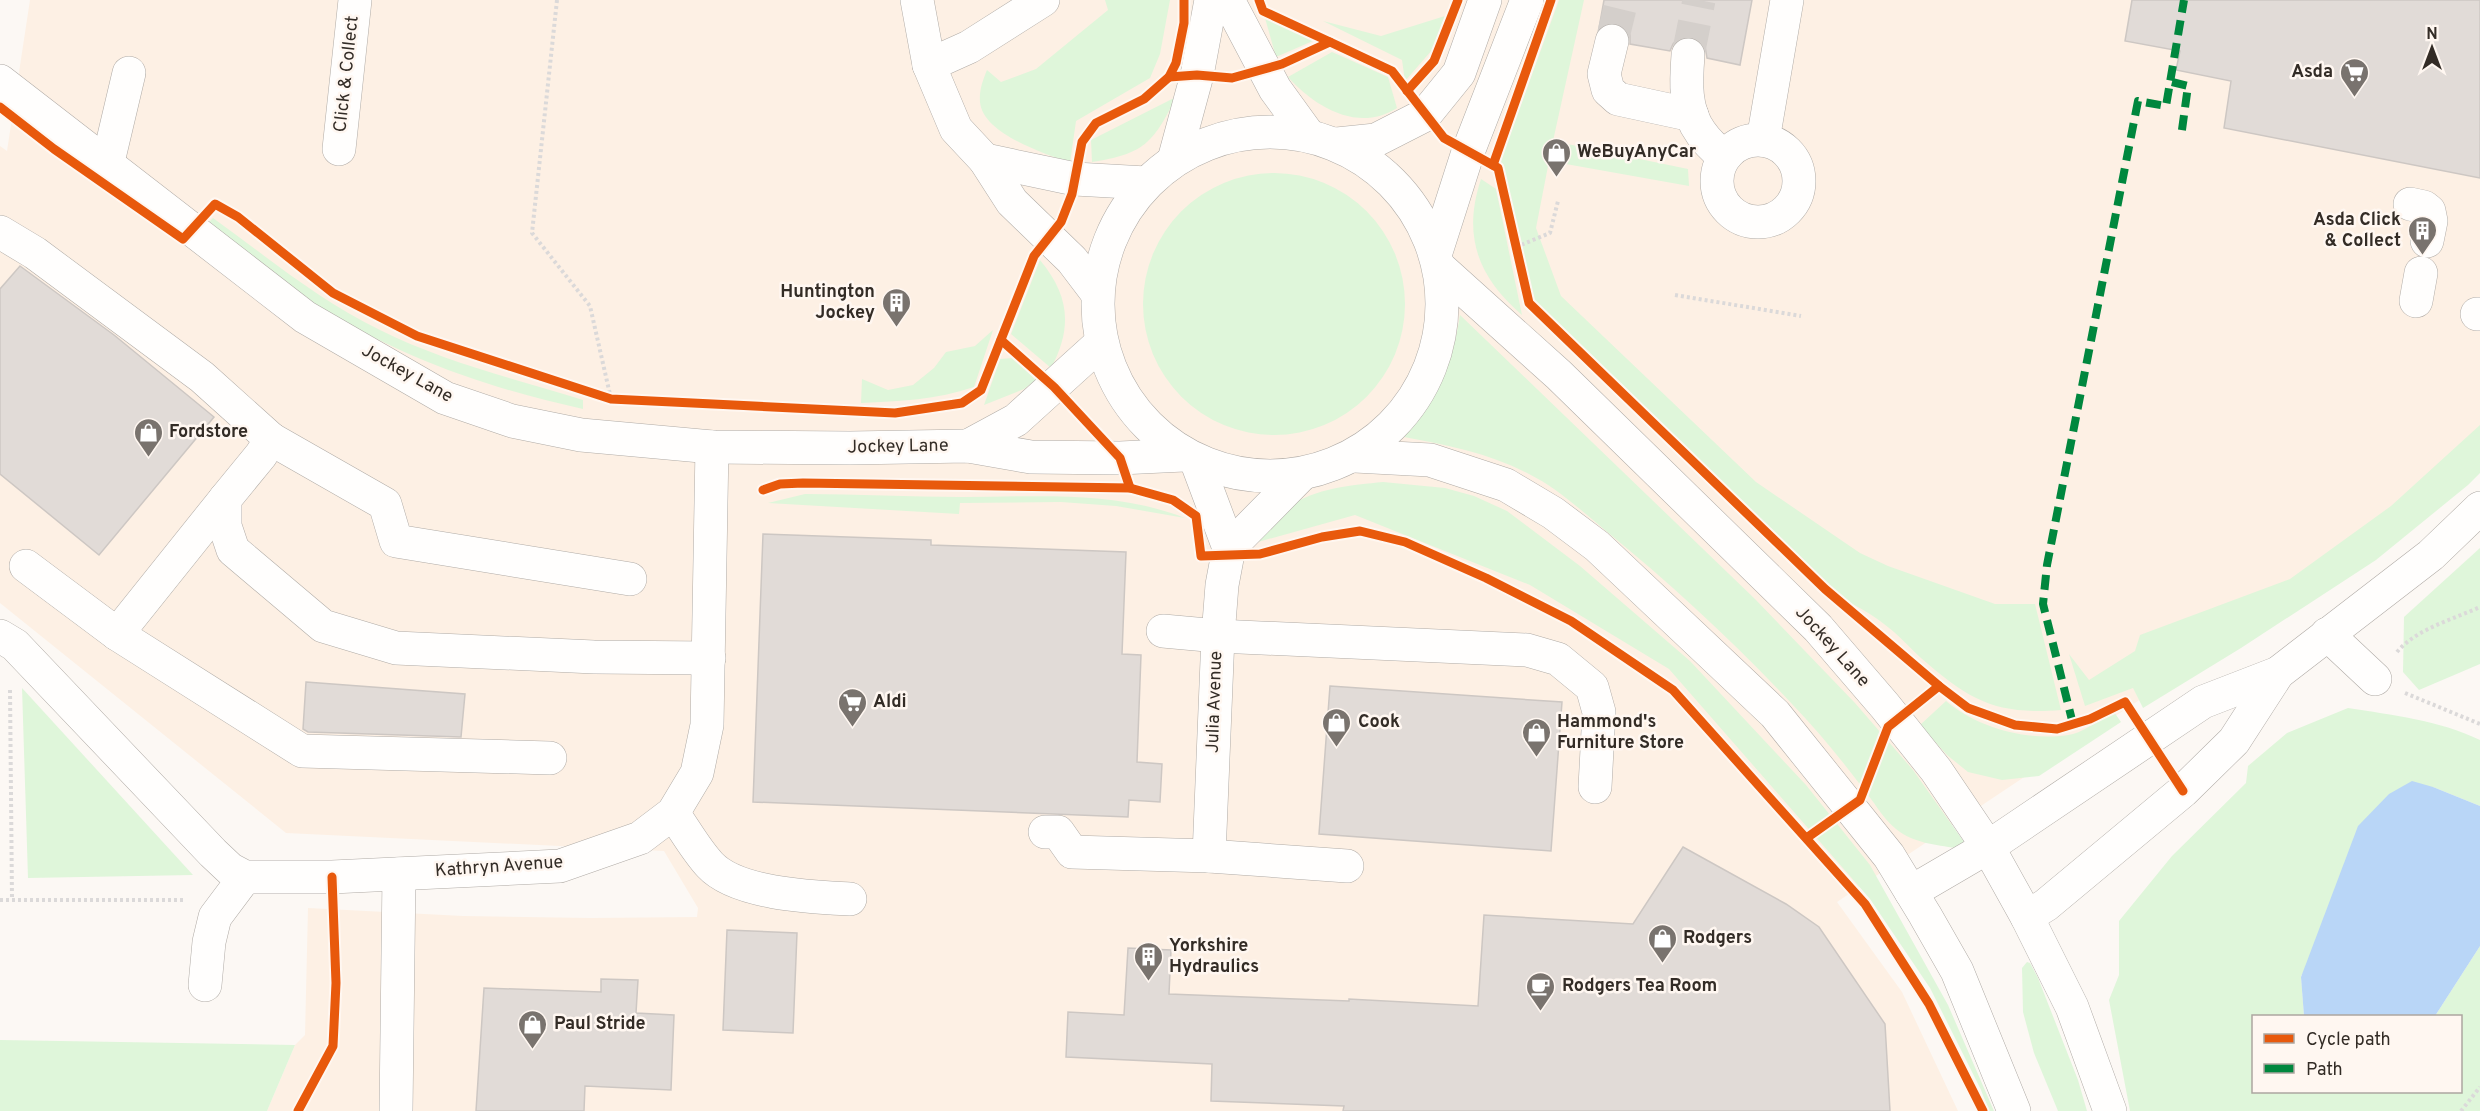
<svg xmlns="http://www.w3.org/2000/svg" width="2480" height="1111" font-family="Overpass,sans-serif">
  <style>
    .built { fill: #fdf0e4 }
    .green { fill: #dff6da }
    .water { fill: #b9d6f7 }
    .building { fill: #e1dbd7; stroke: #cdc7c3; stroke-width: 1.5 }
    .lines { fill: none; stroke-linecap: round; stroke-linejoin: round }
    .minor-tunnel { stroke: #d4cfcb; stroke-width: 33; stroke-dasharray: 33 16; stroke-linecap: butt }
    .minor-casing { stroke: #b0aba6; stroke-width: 34 }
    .path { stroke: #dbd9d9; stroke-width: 4; stroke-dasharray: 3 3; stroke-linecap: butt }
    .minor { stroke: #fffefd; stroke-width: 33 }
    .quiet { stroke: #00873e; stroke-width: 8; stroke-dasharray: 15 8; stroke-linecap: butt }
    .cycleway-casing { stroke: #fff7f1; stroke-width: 13 }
    .cycleway { stroke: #e8590c; stroke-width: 9 }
    .labels { text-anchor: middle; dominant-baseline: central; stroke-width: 5; stroke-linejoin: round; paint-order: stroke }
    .poi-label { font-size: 18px; font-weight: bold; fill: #332c26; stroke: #fff7f1; text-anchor: start }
    .street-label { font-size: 18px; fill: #332c26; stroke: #fff7f1 }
  </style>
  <rect width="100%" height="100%" fill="#fcf8f4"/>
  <polygon class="built" points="30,0 2480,0 2480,433 2334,570 1837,902 1902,992 1958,1111 267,1111 295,1045 305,1035 308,908 463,916 591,918 697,917 698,908 664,851 286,833 0,603 0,146 7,151"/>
  <g class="green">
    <path d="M1105,0h65l-10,54 -10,24 -74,43 -6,42c-26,-10 -87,-29 -90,-61 -1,-12 3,-22 7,-32l14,12 35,-13 72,-59z"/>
    <path d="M1559,0h25l-31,141 135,28 1,17 -140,-25 -13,67 25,68 195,186 104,71 28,13 107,38h40l26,106c-65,5 -91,-9 -140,-52 -12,-11 -23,-24 -37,-34 -17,-14 -40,-24 -59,-35l-296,-286 -31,-135z"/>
    <polygon points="1263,11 1322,37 1276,57"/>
    <polygon points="1445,16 1432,50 1405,81 1402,60 1323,21 1381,36"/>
    <path d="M1332,52l56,25 9,31c-39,25 -82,-1 -109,-31z"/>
    <path d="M1176,97c-23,47 -33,57 -84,65l-1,-22z"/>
    <circle cx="1274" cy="304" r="131"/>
    <path d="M1481,179l15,10 26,126c-44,-38 -60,-79 -41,-136z"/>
    <path d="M213,218c54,39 107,83 167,112 64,32 135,49 203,70v9c-92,-20 -181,-51 -262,-101 -40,-24 -76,-56 -114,-84z"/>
    <path d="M1040,260c29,35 33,67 11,108l-40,-34z"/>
    <path d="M1460,315l295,284 100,104 58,67 51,72 -8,6c-20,-3 -43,-5 -60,-19 -13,-10 -23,-29 -34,-42 -22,-29 -45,-57 -70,-83 -58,-62 -121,-120 -186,-173 -24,-20 -49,-43 -77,-57 -40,-21 -82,-29 -125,-37 34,-38 48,-72 56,-122z"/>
    <path d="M993,330l-19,57c-38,13 -74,14 -113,16l1,-24 26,11 25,-5 21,-17 12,-16 29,-6z"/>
    <polygon points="1013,358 1036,380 1024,389 984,405 1000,359"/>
    <polygon points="2480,425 2480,473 2468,485 2376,560 2241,648 2143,708 2133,688 2085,706 2069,654 2089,680 2135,651 2140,635 2290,579 2391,506"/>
    <path d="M1383,482l62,6 29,8 33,15 73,55 110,95 116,124 64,80 78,140 46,106h-5l-8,-21 -51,-102 -60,-89 -201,-230 -139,-84 -175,-70 -97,27c10,-11 20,-25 31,-35 25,-19 64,-22 94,-25z"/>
    <path d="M805,494c52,0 105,3 157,3 75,0 151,-7 223,21l-69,-12 -55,-4 -101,1 -1,11 -191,-11z"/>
    <polygon points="2480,548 2480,664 2419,690 2403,672 2404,617"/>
    <polygon points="22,688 193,875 28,878"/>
    <path d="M1946,701c31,27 86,42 127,33 14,-4 29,-16 41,-22l7,10 -82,54 -37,4 -34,-8 -21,-17 -27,-30z"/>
    <path d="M2348,708c44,7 91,12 132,32v66l-47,-19 -132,189 3,40h-50v76h206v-76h-25l45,-70v165h-350l-21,-111 10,-25v-54l53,-65 74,-73 2,-17 39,-33z"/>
    <polygon points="2027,962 2030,963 2038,978 2078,1080 2087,1111 2058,1111 2034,1053 2023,1012 2022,968"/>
    <polygon points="0,1040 295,1045 267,1111 0,1111"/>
  </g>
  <polygon class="water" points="2412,781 2433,787 2480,806 2480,946 2435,1016 2304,1016 2301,977 2358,826 2389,794"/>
  <g class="building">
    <polygon points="1604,0 1752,0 1740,65 1707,58 1705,46 1698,39 1690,36 1679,38 1673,44 1670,51 1630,44 1630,35 1625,28 1617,23 1607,23 1599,28"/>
    <polygon points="2132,0 2480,0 2480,178 2224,128 2231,81 2176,70 2180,51 2125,41"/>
    <polygon points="20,266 114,335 214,417 99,555 0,474 0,289"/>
    <polygon points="763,534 931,540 931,545 1126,552 1122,654 1141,655 1137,762 1162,764 1160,802 1129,800 1128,817 753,802"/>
    <polygon points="306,682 465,694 461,737 308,732 303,729"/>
    <polygon points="1330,686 1562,702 1551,851 1319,834"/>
    <polygon points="1683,847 1786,904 1819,927 1885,1024 1890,1111 1343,1111 1344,1106 1211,1101 1212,1064 1066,1057 1068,1012 1124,1015 1128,948 1171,950 1169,994 1349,1001 1349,999 1478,1006 1484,915 1633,924"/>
    <polygon points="727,930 797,933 793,1033 723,1030"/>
    <polygon points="601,979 638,980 636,1013 674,1015 671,1090 585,1086 584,1111 476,1111 484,988 601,992"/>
  </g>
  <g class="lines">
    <g class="minor-tunnel">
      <polyline points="1612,41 1622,0"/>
      <polyline points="1688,55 1699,0"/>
    </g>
    <defs>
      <g id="minor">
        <polyline points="917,0 929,65 956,129 985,160 1012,202 1072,260 1097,293"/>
        <polyline points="1228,0 1275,89 1309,136"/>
        <polyline points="1612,41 1604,74 1608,90 1618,99 1692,115"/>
        <path d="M1688,55c-2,26 -4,55 13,78 6,9 15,17 23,24"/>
        <polyline points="929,65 969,47 1043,0"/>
        <polyline points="0,81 305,317 445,398 512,421 581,435 712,447 850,448 968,446 1031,457 1120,458 1184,455"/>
        <circle cx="1270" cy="304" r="172"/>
        <circle cx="1758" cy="181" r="41"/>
        <polyline points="1763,140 1787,0"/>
        <polyline points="1337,144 1376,140 1425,115 1459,73 1485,0"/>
        <polyline points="339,149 355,0"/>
        <polyline points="985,160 1075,179 1146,183"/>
        <polyline points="1174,160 1197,75 1211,0"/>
        <polyline points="107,166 129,73"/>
        <polyline points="2410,204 2424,207 2429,211 2431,221 2427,241"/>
        <polyline points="0,232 35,253 202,377 271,439 261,455 225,499 225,526 233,550 323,626 396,648 594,657 709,658"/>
        <polyline points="1436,252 1468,152 1527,0"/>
        <polyline points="1440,268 1559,375 1818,628 1885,706 1936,770 1988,847 2027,917 2072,1007 2110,1111"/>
        <polyline points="2416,301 2421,273"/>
        <polyline points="2477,314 2480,314"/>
        <polyline points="271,439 385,504 396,541 630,579"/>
        <polyline points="968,446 1016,420 1101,343"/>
        <polyline points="1355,456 1430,460 1506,485 1553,513 1597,546 1775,714 1889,856 1925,915 1957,971 2014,1111"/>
        <polyline points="1196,460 1229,548"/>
        <polyline points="26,566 117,634 225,499"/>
        <polyline points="1163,631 1218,636 1527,650 1558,659 1592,687 1599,712 1595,787"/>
        <polyline points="117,634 302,751 550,758"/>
        <polyline points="2327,634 2375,679"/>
        <polyline points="0,636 15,645 213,853 230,869 245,877 332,877 560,866 640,838 673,813 697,773 707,725 712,447"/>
        <path d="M673,813c12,17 23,37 37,52 27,29 102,32 140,34"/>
        <polyline points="1045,832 1058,832 1072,852 1209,856 1347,866"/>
        <polyline points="1209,856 1218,636 1222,585 1229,548 1302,474"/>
        <polyline points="1911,892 1988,847 2203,702 2278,673 2431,555 2480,508"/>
        <polyline points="2027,917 2046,905 2183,791 2234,741 2278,673"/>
        <polyline points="205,985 209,942 215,917 245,877"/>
        <polyline points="396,1111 399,874"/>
      </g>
    </defs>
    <use href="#minor" class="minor-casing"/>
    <g class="path">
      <polyline points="557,0 532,233 590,306 611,399"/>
      <polyline points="1516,247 1550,233 1558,201"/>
      <polyline points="1675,295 1801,316"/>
      <path d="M2397,652c19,-23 57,-33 83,-45"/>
      <polyline points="10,690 12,899"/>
      <polyline points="2405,693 2480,724"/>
      <polyline points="0,900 185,900"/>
      <polyline points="2461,1111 2480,1087"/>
    </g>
    <use href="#minor" class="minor"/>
    <g class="quiet">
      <polyline points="2172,82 2188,86 2181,137"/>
      <polyline points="2073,724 2043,604 2047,565 2138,101 2166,106 2184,0"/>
    </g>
    <defs>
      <g id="cycleway">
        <polyline points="1259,0 1263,11 1330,42"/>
        <polyline points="1169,77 1197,75 1232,78 1282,64 1330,42 1392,71 1444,138 1498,168 1529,303 1825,589 1939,686 1968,708 2015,725 2057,729 2090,719 2125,702 2183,791"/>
        <polyline points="1407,91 1434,61 1458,0"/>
        <polyline points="0,107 54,149 183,239 215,204 238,217 333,293 417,336 611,399 895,413 962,403 981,390 1034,256 1061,222 1072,194 1082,142 1096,123 1144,99 1169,77 1176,63 1184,23 1184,0"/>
        <polyline points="1493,165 1551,0"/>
        <polyline points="1001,340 1054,387 1120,458 1130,488"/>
        <polyline points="763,490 780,484 803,483 1130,488 1173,500 1196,516 1201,556 1260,554 1322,537 1360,531 1405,542 1486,578 1571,621 1673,690 1865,904 1929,1004 1983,1111"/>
        <polyline points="1808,837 1860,800 1888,727 1939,686"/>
        <polyline points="298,1111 333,1046 336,983 332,877"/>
      </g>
    </defs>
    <use href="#cycleway" class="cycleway-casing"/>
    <use href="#cycleway" class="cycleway"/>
  </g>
  <defs>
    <symbol id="supermarket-pin" viewBox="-11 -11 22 30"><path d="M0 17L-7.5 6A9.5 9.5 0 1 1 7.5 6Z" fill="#79736e" stroke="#fff7f1"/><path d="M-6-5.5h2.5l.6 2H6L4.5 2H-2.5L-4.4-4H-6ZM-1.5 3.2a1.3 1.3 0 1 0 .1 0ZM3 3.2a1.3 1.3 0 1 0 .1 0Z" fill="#fff"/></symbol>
    <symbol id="shop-pin" viewBox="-11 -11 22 30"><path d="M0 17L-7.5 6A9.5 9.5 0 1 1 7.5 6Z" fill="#79736e" stroke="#fff7f1"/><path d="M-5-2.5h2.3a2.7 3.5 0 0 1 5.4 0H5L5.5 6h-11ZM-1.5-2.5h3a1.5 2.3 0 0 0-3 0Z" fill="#fff"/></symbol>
    <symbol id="building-pin" viewBox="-11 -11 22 30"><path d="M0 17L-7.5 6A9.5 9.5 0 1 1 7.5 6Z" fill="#79736e" stroke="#fff7f1"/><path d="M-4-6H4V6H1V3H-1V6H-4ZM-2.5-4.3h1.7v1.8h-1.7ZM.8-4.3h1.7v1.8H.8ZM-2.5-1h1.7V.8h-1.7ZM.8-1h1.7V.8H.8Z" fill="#fff"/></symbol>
    <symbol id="cafe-pin" viewBox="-11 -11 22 30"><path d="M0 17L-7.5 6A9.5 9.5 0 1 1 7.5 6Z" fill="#79736e" stroke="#fff7f1"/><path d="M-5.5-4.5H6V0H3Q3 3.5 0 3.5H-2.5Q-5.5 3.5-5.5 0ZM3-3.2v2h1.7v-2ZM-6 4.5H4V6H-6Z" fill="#fff"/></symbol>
  </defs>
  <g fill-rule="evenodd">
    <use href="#supermarket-pin" x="2338" y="56" width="33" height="45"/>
    <use href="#shop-pin" x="1540" y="136" width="33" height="45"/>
    <use href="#building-pin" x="2406" y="214" width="33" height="45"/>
    <use href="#building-pin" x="880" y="286" width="33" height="45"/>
    <use href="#shop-pin" x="132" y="416" width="33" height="45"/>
    <use href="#supermarket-pin" x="836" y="686" width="33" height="45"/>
    <use href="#shop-pin" x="1320" y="706" width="33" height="45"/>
    <use href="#shop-pin" x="1520" y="716" width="33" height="45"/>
    <use href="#shop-pin" x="1646" y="922" width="33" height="45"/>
    <use href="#building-pin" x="1132" y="940" width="33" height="45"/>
    <use href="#cafe-pin" x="1524" y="970" width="33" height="45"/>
    <use href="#shop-pin" x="516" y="1008" width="33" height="45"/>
  </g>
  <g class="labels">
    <g class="poi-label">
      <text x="2333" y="72" text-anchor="end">Asda</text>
      <text x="1577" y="152">WeBuyAnyCar</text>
      <text x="2401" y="220" text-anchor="end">Asda Click<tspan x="2401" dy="21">&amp; Collect</tspan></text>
      <text x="875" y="292" text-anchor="end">Huntington<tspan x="875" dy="21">Jockey</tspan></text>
      <text x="169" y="432">Fordstore</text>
      <text x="873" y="702">Aldi</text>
      <text x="1358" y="722">Cook</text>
      <text x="1557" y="722">Hammond's<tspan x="1557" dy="21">Furniture Store</tspan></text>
      <text x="1683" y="938">Rodgers</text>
      <text x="1169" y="946">Yorkshire<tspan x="1169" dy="21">Hydraulics</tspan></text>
      <text x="1562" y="986">Rodgers Tea Room</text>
      <text x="554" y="1024">Paul Stride</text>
    </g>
    <g class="street-label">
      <text transform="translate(347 74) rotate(-84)">Click &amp; Collect</text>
      <text transform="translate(407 374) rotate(29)">Jockey Lane</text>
      <text transform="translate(898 447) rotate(-1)">Jockey Lane</text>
      <text transform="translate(1832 647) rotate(48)">Jockey Lane</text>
      <text transform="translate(1215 702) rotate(-88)">Julia Avenue</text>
      <text transform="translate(499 867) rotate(-4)">Kathryn Avenue</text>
    </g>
  </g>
  <rect x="2252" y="1015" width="210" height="78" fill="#fff7f1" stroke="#ada6a0" stroke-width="1.5"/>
  <rect x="2264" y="1034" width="30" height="9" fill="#e8590c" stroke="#ada6a0" stroke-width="1.5"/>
  <text x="2306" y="1045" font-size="18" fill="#332c26">Cycle path</text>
  <rect x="2264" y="1064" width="30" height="9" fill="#00873e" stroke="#ada6a0" stroke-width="1.5"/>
  <text x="2306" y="1075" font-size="18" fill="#332c26">Path</text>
  <g transform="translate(2432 48)" stroke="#fff7f1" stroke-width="4.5" paint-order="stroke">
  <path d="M0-4.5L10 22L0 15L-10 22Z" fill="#332c26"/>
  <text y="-9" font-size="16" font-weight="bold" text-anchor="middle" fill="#332c26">N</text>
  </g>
</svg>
